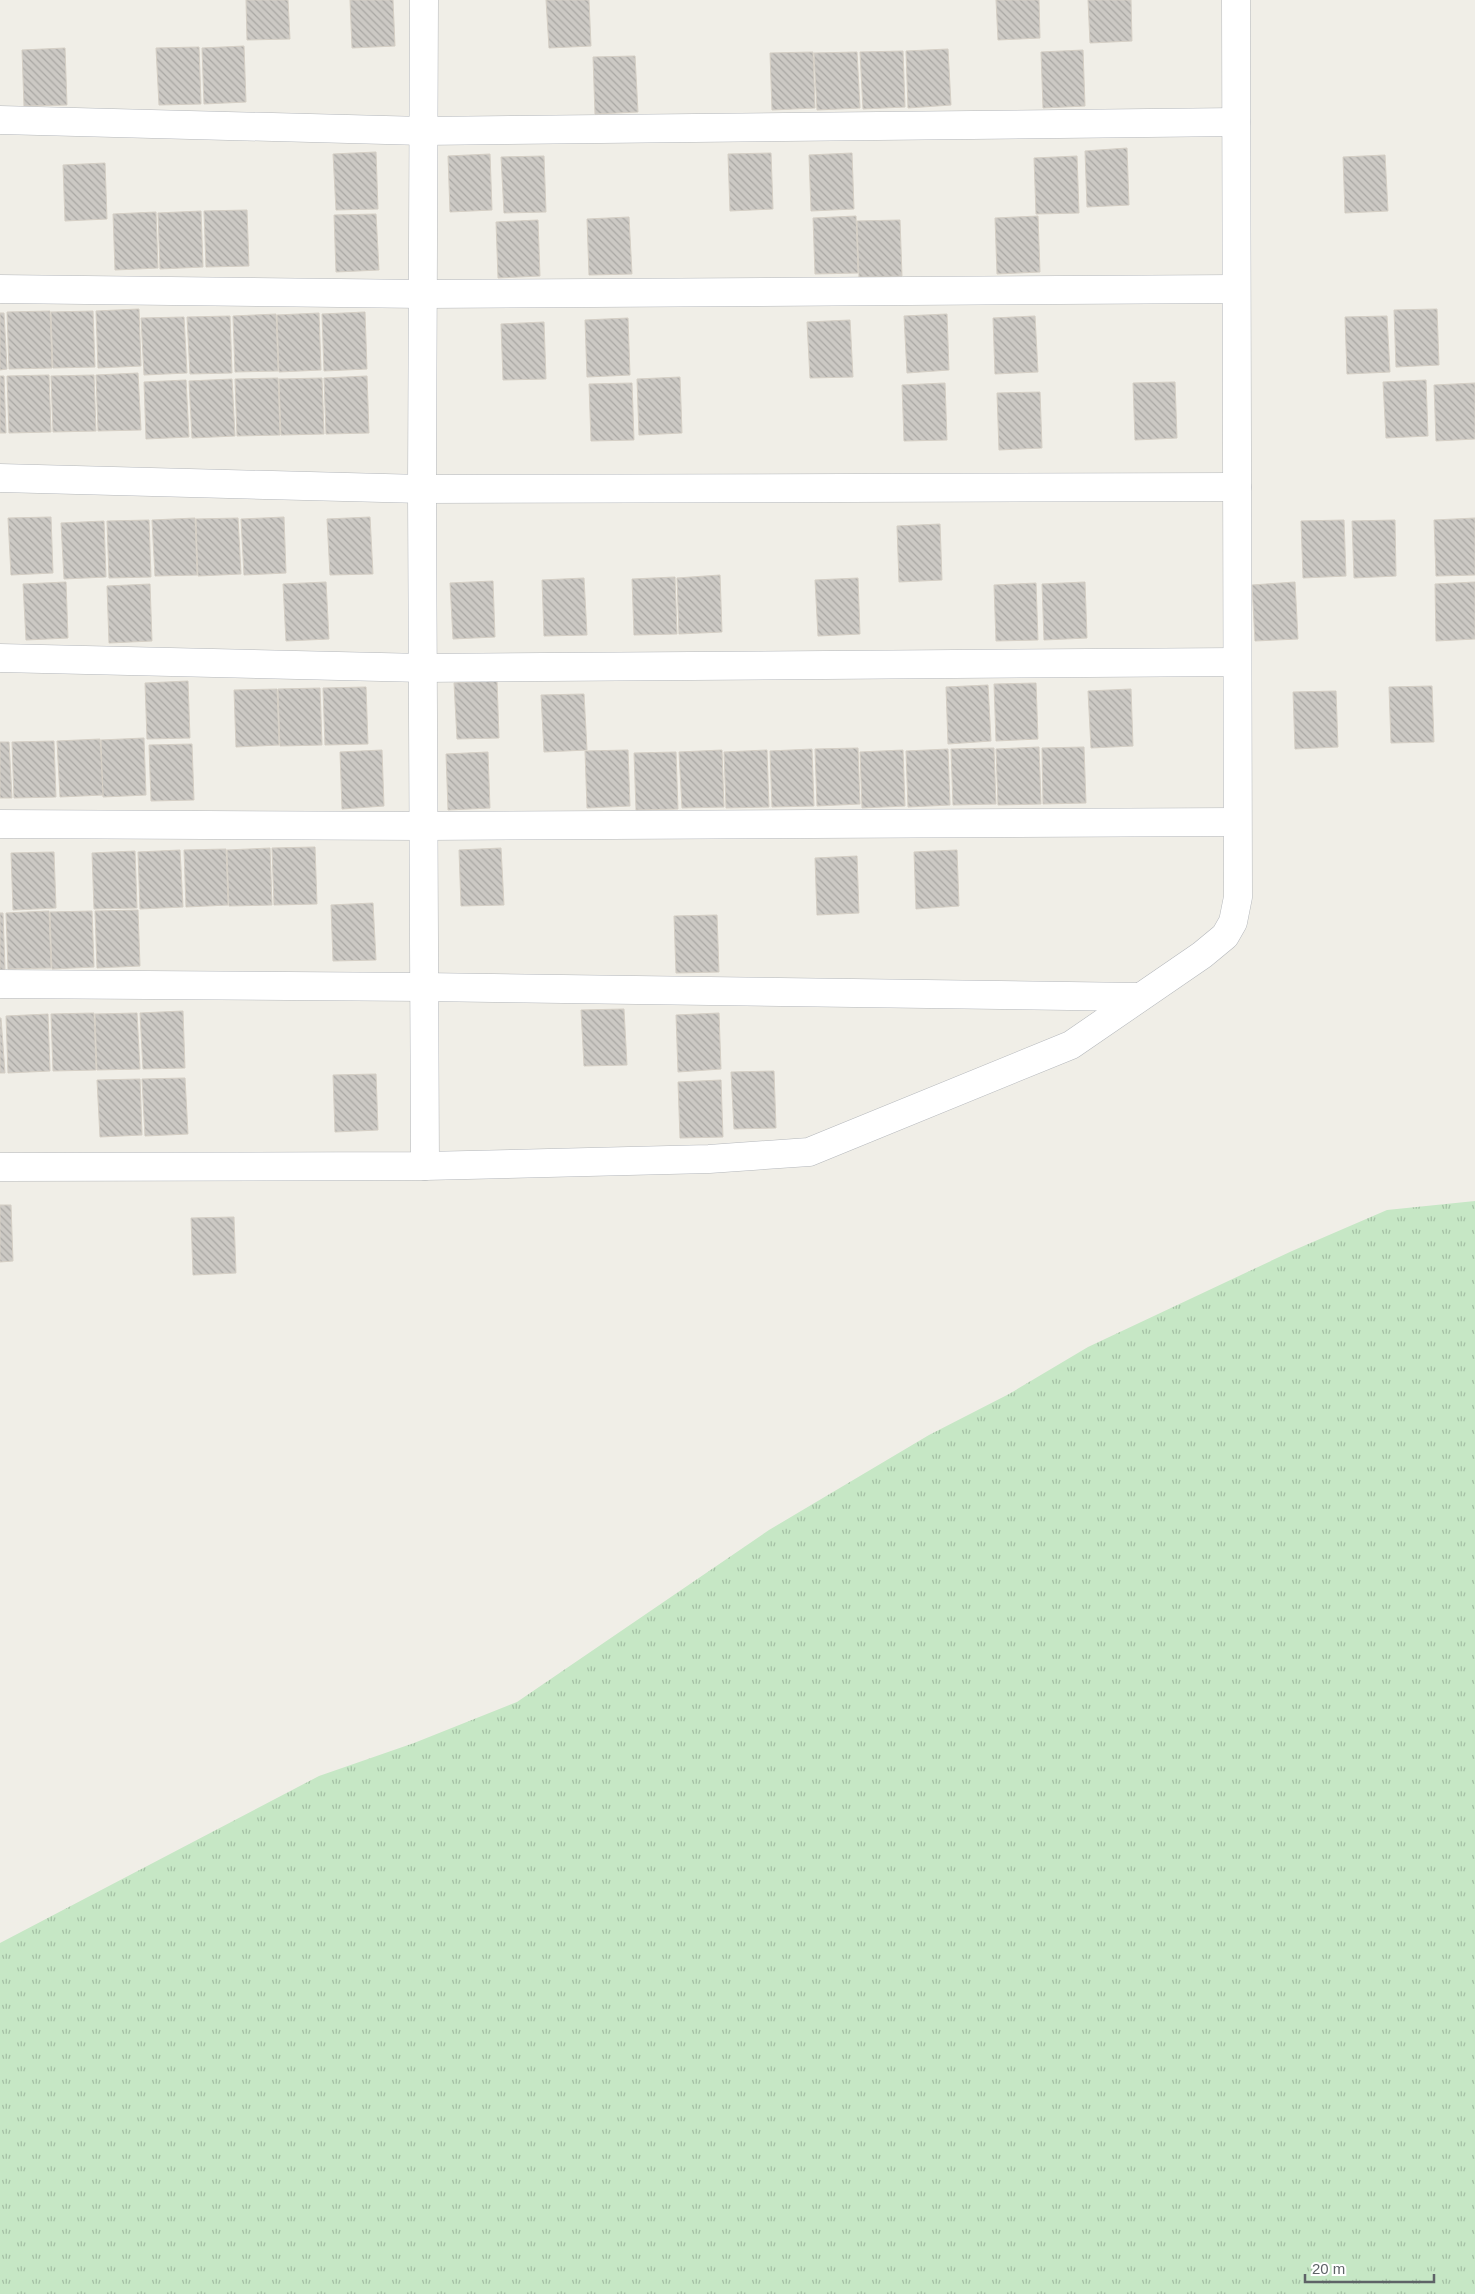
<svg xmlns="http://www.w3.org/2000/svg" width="1475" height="2294" font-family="Arial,sans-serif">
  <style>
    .grass { fill: url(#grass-tufts) }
    .building { fill: url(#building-back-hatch); stroke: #d5cfc5 }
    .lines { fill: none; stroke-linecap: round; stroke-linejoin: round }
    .minor-casing { stroke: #b4b7bb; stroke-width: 29 }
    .minor { stroke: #fff; stroke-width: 28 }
  </style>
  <defs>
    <pattern id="grass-tufts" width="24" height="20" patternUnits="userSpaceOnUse" patternTransform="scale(1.25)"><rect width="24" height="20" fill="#c6e7c5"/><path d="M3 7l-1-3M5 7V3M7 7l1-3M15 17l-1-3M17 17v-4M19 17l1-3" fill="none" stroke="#a4bfa4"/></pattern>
    <pattern id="building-back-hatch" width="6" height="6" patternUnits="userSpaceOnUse" patternTransform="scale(1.25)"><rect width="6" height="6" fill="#ccc9c4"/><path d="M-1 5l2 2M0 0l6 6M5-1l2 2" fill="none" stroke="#a9a7a3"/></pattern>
  </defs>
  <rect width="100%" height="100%" fill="#f0eee7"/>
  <polygon class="grass" points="1475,1201 1475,2294 0,2294 0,1943 319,1776 414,1743 517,1702 769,1530 929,1435 1009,1394 1088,1347 1292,1251 1387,1210"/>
  <g class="building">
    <polygon points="246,0 288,0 290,39 247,40"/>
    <polygon points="350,0 393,0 395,46 352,48"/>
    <polygon points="546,0 589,0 591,46 549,48"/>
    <polygon points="996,0 1039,0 1040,38 998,40"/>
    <polygon points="1088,0 1131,0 1132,41 1090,43"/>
    <polygon points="244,46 246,102 204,104 202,48"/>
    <polygon points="199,47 201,104 159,105 156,48"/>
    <polygon points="65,48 67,105 24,106 22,50"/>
    <polygon points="948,49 951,105 908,108 906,51"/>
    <polygon points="1083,50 1085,106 1043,108 1041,52"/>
    <polygon points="903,51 905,107 863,109 860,52"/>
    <polygon points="813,52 815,108 772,110 770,53"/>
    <polygon points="857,52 860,108 817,110 814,53"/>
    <polygon points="635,56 638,112 595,114 593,57"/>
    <polygon points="1127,148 1129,205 1087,207 1085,151"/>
    <polygon points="376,152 378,209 336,210 333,154"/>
    <polygon points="771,153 773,209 730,211 728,154"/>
    <polygon points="852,153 854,209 811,211 809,155"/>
    <polygon points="490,154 492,210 450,212 448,156"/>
    <polygon points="1385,155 1388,211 1345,213 1343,157"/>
    <polygon points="544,156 546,212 504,213 501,157"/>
    <polygon points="1077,156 1079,213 1036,214 1034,158"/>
    <polygon points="105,163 107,219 65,221 63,165"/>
    <polygon points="247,210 249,266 206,267 204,211"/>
    <polygon points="201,211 203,267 160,269 158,213"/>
    <polygon points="156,212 158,268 115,270 113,214"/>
    <polygon points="376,214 379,270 336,272 334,215"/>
    <polygon points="856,216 858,273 815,274 813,218"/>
    <polygon points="1038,216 1040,272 997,274 995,218"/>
    <polygon points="629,217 632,274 589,275 587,219"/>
    <polygon points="538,220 540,276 498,278 496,222"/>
    <polygon points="900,220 902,276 859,277 857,221"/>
    <polygon points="139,309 141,366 98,368 96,311"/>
    <polygon points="1437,309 1439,365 1396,367 1394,310"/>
    <polygon points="50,311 52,368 9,369 7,312"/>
    <polygon points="93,311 95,367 53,368 51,312"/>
    <polygon points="365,312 367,369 324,371 322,314"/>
    <polygon points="0,313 4,313 7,369 0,370"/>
    <polygon points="319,313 321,370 279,372 277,315"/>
    <polygon points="276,314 278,371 235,372 233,316"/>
    <polygon points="947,314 949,370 907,373 904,316"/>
    <polygon points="230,316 232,373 190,374 187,317"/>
    <polygon points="1035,316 1038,372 995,374 993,318"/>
    <polygon points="1387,316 1390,372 1347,374 1345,317"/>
    <polygon points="184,317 187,373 144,375 141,318"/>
    <polygon points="628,318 630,375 587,377 585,320"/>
    <polygon points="850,320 853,377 810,378 807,322"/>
    <polygon points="544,322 546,379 503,380 501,324"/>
    <polygon points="138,373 141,430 98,431 96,375"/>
    <polygon points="49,375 51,432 9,433 7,376"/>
    <polygon points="94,375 96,431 53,432 51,376"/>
    <polygon points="0,376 4,376 6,433 0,433"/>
    <polygon points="367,376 369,433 326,434 324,378"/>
    <polygon points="680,377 682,433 639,435 637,379"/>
    <polygon points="278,378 280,435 237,436 235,379"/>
    <polygon points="322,378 324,434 281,435 279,379"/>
    <polygon points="232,379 235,436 192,438 189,381"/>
    <polygon points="186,380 189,437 146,439 144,382"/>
    <polygon points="1426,380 1428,436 1386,438 1383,382"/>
    <polygon points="1175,382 1177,438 1135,440 1133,383"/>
    <polygon points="632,383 634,440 591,441 589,384"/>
    <polygon points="945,383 947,440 904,441 902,385"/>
    <polygon points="1475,383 1475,439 1436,441 1434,385"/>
    <polygon points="1040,392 1042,448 999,450 997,393"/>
    <polygon points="51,517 53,573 11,575 8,518"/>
    <polygon points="284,517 286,573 244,575 241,519"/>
    <polygon points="370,517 373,574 330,575 327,519"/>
    <polygon points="195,518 197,575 155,576 152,520"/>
    <polygon points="238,518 241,574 198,576 196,519"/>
    <polygon points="1475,518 1475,575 1436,576 1434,520"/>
    <polygon points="149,520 151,577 109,578 107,521"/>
    <polygon points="1344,520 1346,576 1303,578 1301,521"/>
    <polygon points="1395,520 1396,576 1354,578 1352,521"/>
    <polygon points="104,521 106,577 64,579 61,523"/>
    <polygon points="940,524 942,580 899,582 897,526"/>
    <polygon points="720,575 722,632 679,634 677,578"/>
    <polygon points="675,577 677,634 634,635 632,579"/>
    <polygon points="584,578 587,635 544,636 542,580"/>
    <polygon points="858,578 860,634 818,636 815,580"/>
    <polygon points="493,581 495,637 453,639 450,583"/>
    <polygon points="66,582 68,638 26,640 23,584"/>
    <polygon points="326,582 329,639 286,641 283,584"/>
    <polygon points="1085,582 1087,638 1044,640 1042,584"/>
    <polygon points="1295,582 1298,639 1255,641 1252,585"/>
    <polygon points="1475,582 1475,639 1436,641 1435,584"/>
    <polygon points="1036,583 1038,640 996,641 994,585"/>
    <polygon points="150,584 152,641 109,643 107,586"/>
    <polygon points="188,681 190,738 147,739 145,683"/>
    <polygon points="497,681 499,738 457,739 454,683"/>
    <polygon points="1036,683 1038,739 996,741 994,684"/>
    <polygon points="988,685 991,741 948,744 946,687"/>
    <polygon points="1432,686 1434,742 1391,743 1389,687"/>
    <polygon points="366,687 368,744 325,745 323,688"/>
    <polygon points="320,688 322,745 280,746 278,689"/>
    <polygon points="277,689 279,745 236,747 234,690"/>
    <polygon points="1131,689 1133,746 1091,748 1088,691"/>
    <polygon points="1336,691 1338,747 1295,749 1293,692"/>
    <polygon points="584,694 587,750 544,752 541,695"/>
    <polygon points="144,738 146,795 103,797 101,740"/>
    <polygon points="100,739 103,795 60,797 57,741"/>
    <polygon points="54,741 56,797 14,798 12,742"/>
    <polygon points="0,742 9,742 12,798 0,798"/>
    <polygon points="192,744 194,800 151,801 149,745"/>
    <polygon points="1039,747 1041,804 998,805 996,749"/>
    <polygon points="1084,747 1086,803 1043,804 1042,748"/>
    <polygon points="858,748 860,804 817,806 815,749"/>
    <polygon points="994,748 996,804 953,805 951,749"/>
    <polygon points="812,749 814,806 772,807 770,751"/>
    <polygon points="948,749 950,805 908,807 906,751"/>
    <polygon points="382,750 384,806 342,809 340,752"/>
    <polygon points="628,750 630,806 587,808 585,751"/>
    <polygon points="722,750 724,807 682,808 679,752"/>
    <polygon points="767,750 769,807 726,808 724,752"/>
    <polygon points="903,750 905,806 862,808 860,752"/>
    <polygon points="488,752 490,808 448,810 446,754"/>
    <polygon points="676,752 678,809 636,810 634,753"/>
    <polygon points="315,847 317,904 274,905 272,848"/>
    <polygon points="270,848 272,905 229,906 227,850"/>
    <polygon points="501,848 504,905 461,906 459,850"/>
    <polygon points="226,849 228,905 186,907 184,850"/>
    <polygon points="180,850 183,907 140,909 138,852"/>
    <polygon points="957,850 959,906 916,909 914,852"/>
    <polygon points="135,851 137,908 94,909 92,853"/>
    <polygon points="54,852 56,908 13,910 11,853"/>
    <polygon points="857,856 859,913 817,915 815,858"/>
    <polygon points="373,903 376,960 333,961 331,905"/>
    <polygon points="138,910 140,966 97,968 95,911"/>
    <polygon points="49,911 51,968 8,969 6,913"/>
    <polygon points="92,911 94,967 52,969 50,912"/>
    <polygon points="0,913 3,913 5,969 0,970"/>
    <polygon points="717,915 719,972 676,973 674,916"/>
    <polygon points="624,1009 627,1065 584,1066 581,1010"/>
    <polygon points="183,1011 185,1068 143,1069 140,1013"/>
    <polygon points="94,1013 96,1070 53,1071 51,1014"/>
    <polygon points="137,1013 140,1069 97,1070 95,1014"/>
    <polygon points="719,1013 721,1069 678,1072 676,1015"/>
    <polygon points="48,1014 50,1071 8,1073 6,1016"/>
    <polygon points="1,1018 5,1073 0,1073 0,1018"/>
    <polygon points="774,1071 776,1128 734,1129 731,1072"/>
    <polygon points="376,1074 378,1130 335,1132 333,1075"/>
    <polygon points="185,1078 188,1134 145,1136 142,1079"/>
    <polygon points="140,1079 142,1135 100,1137 97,1080"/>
    <polygon points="721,1080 723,1137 680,1138 678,1082"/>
    <polygon points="0,1205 11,1205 13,1261 0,1262"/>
    <polygon points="234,1217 236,1273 193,1275 191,1218"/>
  </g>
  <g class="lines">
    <defs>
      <g id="minor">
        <polyline points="0,120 423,131 1236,122"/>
        <polyline points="0,289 423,294 1236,289"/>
        <polyline points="0,478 422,489 1237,487"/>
        <polyline points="0,658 423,668 1236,662"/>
        <polyline points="0,824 423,826 1236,822"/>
        <polyline points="0,984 424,987 1139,997"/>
        <polyline points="425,1166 709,1159 809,1152 1071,1045 1202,955 1225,936 1233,922 1238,897 1236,0"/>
        <polyline points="0,1167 425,1166 422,489 424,0"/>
      </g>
    </defs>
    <use href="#minor" class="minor-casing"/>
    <use href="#minor" class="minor"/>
  </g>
  <path d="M1305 2274v8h129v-8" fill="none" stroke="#5e6367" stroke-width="2.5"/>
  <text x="1312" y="2274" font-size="15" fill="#5e6367" stroke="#ffffff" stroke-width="4" paint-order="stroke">20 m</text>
</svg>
